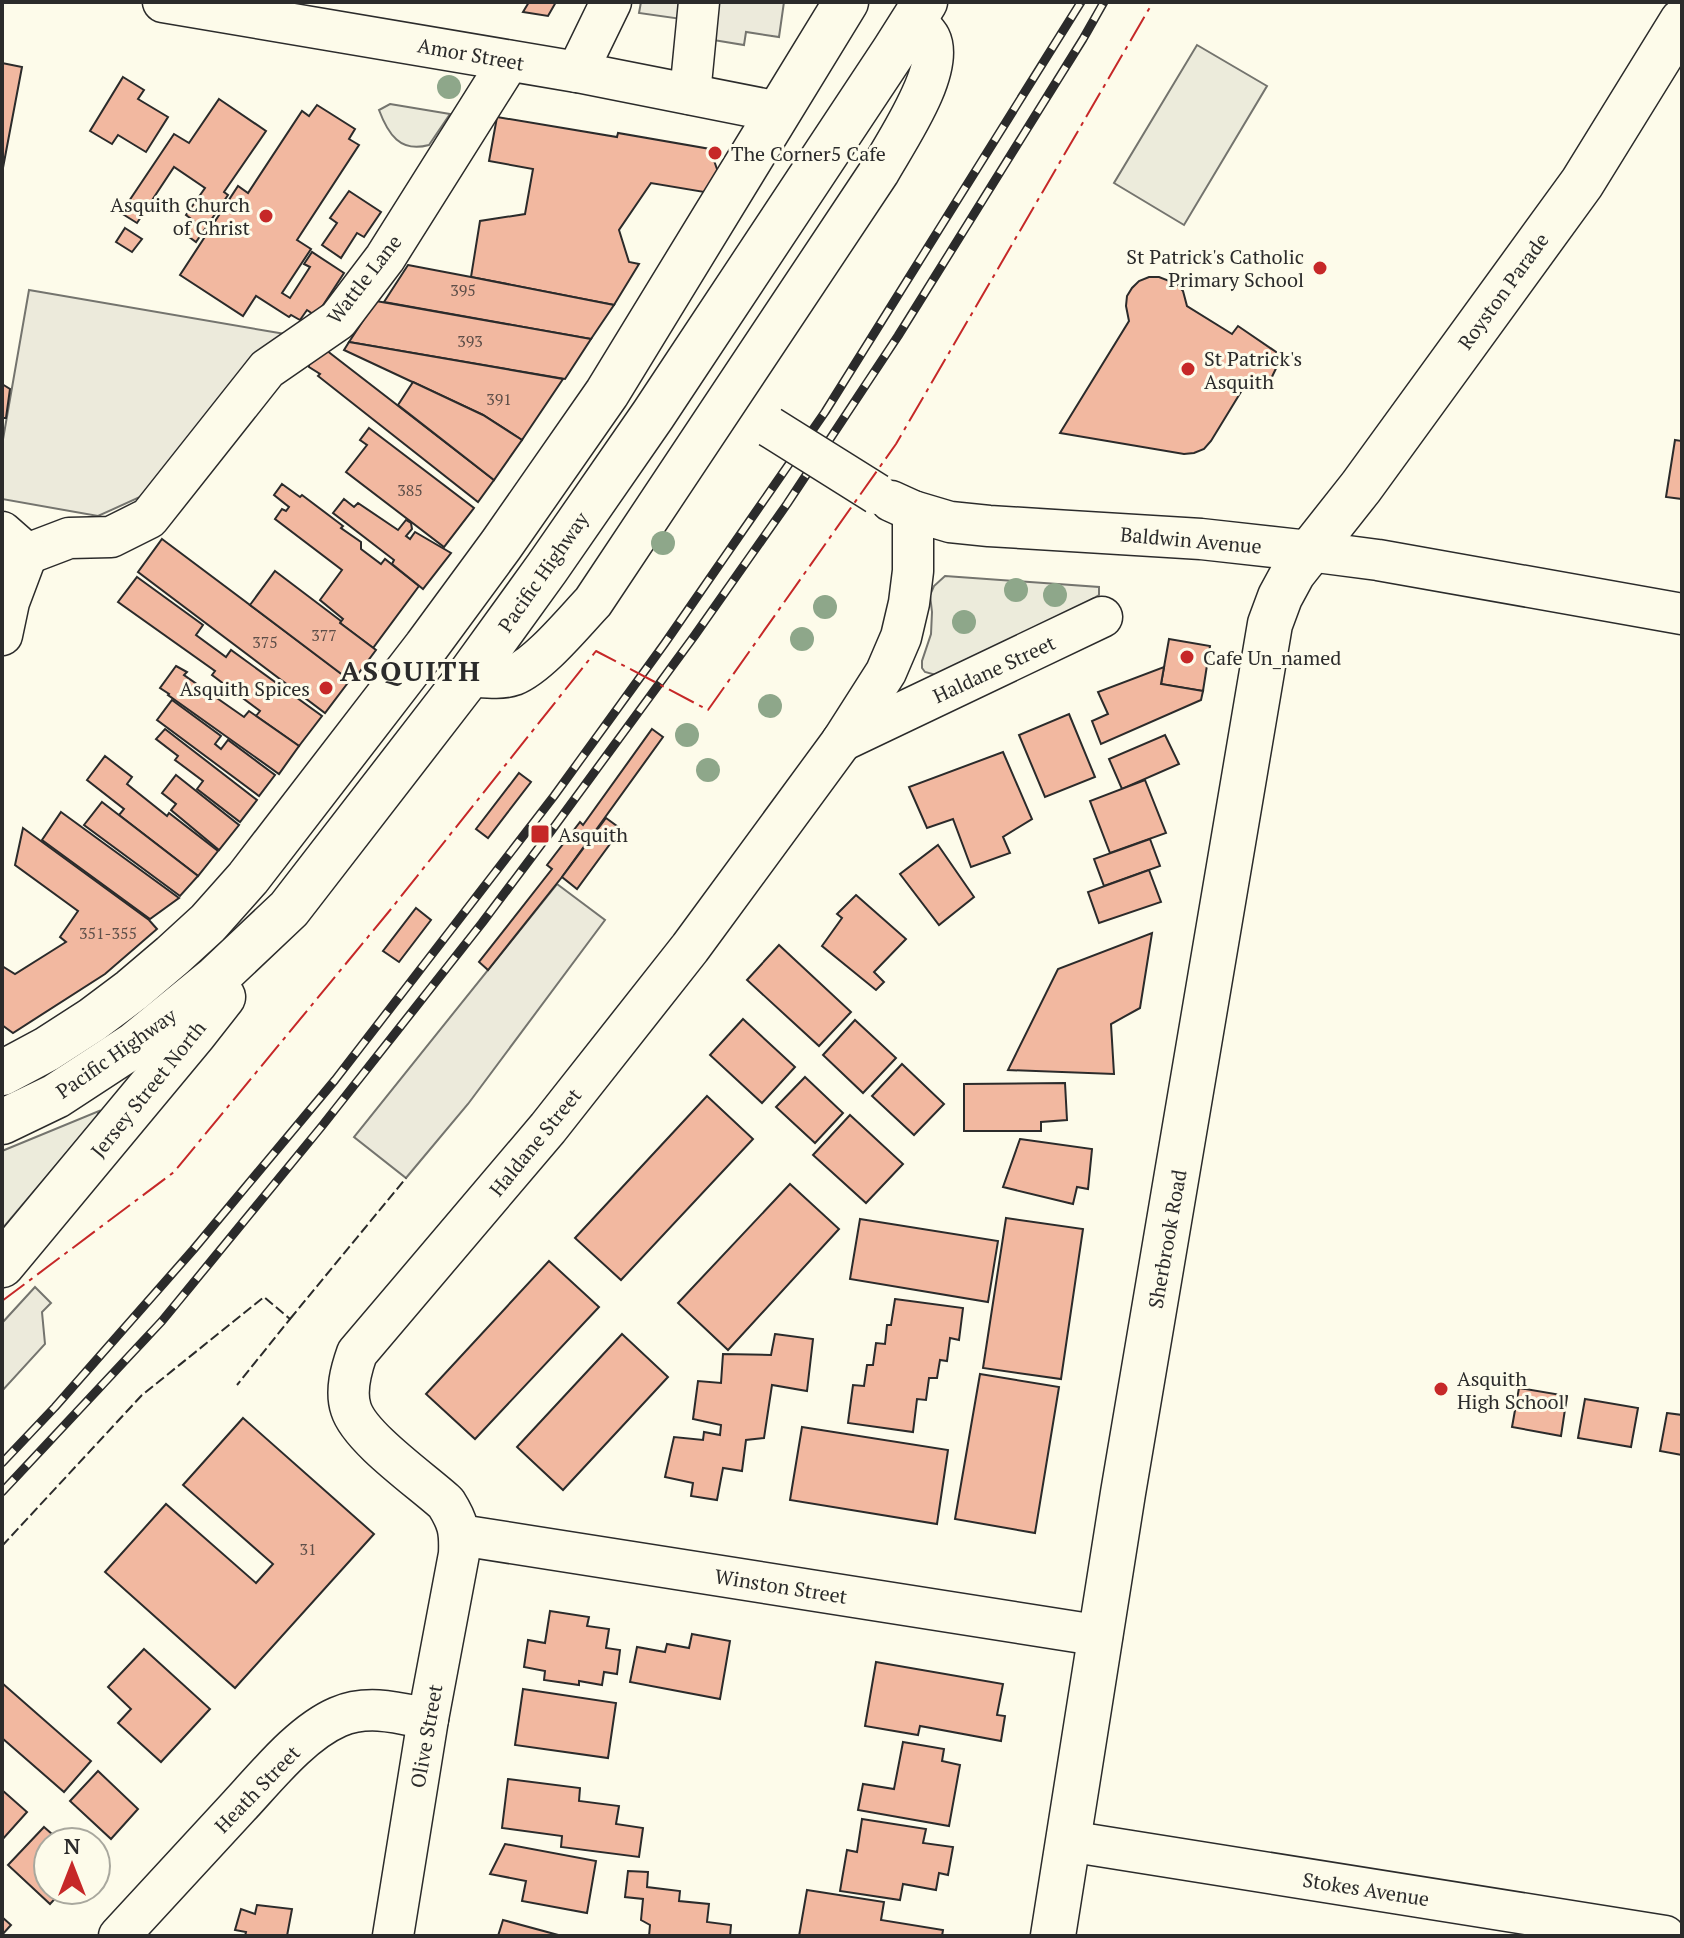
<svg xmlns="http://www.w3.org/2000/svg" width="1684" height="1938" font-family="'PT Serif',serif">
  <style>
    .green { fill: #ecebdb; stroke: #74746e; stroke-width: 2 }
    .parking { fill: #eceadb; stroke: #74746e; stroke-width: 2 }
    .building { fill: #f2b8a0; stroke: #2b2b2b; stroke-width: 2 }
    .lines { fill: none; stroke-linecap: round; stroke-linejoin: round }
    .minor-casing { stroke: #2b2b2b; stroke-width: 43 }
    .major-casing { stroke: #2b2b2b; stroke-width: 47 }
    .minor { stroke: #fdfbea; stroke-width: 40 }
    .major { stroke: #fdfbea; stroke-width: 44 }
    .rail-casing { stroke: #2b2b2b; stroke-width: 9 }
    .rail { stroke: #fdfbea; stroke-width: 6; stroke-dasharray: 18; stroke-linecap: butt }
    .minor-bridge-casing { stroke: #2b2b2b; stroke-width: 43; stroke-linecap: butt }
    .minor-bridge { stroke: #fdfbea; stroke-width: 40 }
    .fence { stroke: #2b2b2b; stroke-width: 2; stroke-dasharray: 10 4; stroke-linecap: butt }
    .power { stroke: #c62828; stroke-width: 2; stroke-dasharray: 28 6 4 6; stroke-linecap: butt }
    .tree { fill: #8ea78a }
    .poi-dot { fill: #c62828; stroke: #fdfbea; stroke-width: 3 }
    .labels { text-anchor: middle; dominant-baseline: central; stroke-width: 6; stroke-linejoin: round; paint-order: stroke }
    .number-label { font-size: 16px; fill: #5d4e48 }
    .street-label { font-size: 20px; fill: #2b2b2b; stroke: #fdfbea }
    .poi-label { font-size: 20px; fill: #2b2b2b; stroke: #fdfbea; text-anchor: start }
    .district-label { font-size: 28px; font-weight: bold; letter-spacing: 2px; fill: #2b2b2b; stroke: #fdfbea }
  </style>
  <rect width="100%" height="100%" fill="#fdfbea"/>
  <g class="green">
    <polygon points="1197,45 1267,86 1184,225 1114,183"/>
    <path d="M390,104l60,10 -21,31c-29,8 -41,-11 -50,-35z"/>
    <polygon points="945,576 1099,587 1099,595 1091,600 1088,606 936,675 925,672 922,668 922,661 931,634 932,612 930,595 934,586"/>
    <polygon points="99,1111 97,1117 2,1229 2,1151"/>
  </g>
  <g class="parking">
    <polygon points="641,2 784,2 779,37 746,32 744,45 695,37 696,21 639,13"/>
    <polygon points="29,290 285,334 140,497 98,516 2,499 2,445"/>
    <polygon points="557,884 605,920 468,1104 406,1178 354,1137"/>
    <polygon points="35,1287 51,1303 42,1312 45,1344 2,1391 2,1323"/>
  </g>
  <g class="building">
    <polygon points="529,2 556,2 548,16 523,12"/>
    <polygon points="2,63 22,67 2,173"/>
    <polygon points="123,77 144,90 138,99 168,117 146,152 118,135 112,144 90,131"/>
    <polygon points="219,99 266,131 224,192 228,195 196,242 185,234 194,221 186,215 205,188 174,167 137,223 121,213 174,134 189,143"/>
    <polygon points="317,105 355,129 349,139 359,145 297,240 311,249 282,293 290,298 310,267 304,264 312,252 344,273 316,316 307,310 300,320 291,315 289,317 256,296 243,316 180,275 238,186 248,193 302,111 309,116"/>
    <polygon points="497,117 617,137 618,133 710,149 718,172 704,192 651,183 619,230 629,262 639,264 614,305 471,277 480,221 525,214 533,169 489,161"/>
    <polygon points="349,191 381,212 364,237 357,233 341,258 322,245 337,223 330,218"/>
    <polygon points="125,228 142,239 132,252 116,242"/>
    <polygon points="408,265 471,277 614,305 591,339 384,302"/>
    <polygon points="1149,277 1159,277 1177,284 1183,291 1187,306 1232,334 1238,326 1282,356 1269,383 1247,382 1211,441 1204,449 1194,453 1184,454 1060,433 1129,321 1126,306 1127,296 1132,288 1139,281"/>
    <polygon points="376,301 591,339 565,379 349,342"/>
    <polygon points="349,342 563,379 522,440 483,415 344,350"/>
    <polygon points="326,350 494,480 478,502 318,376 320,374 309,367 309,360"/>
    <polygon points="413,382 483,415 522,440 494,480 398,405"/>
    <polygon points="2,384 10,389 6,418 2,418"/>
    <polygon points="369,428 474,508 444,547 346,472 367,445 360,440"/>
    <polygon points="1675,440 1682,441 1682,499 1666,497"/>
    <polygon points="282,484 300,497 302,495 343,526 341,528 361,542 361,549 381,564 385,559 419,586 373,648 340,623 343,619 320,600 342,570 275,519 282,509 286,511 289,507 274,495"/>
    <polygon points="344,499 354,507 358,503 398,530 406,520 411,523 412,529 406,536 410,539 415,532 451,553 423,589 392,564 394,560 333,513"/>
    <polygon points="162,539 350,680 325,713 138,572"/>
    <polygon points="275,571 341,621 340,623 376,650 352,682 250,605"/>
    <polygon points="137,577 203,625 196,635 226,657 231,650 322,716 299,746 256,716 260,711 212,675 215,671 118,602"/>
    <polygon points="1169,639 1210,646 1203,691 1161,684"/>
    <polygon points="176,666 187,672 184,675 244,717 249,711 299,746 279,774 168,695 169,694 160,688"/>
    <polygon points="1164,667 1161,684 1203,691 1201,700 1101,744 1092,721 1108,714 1098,692"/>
    <polygon points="172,700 221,736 215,744 221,749 228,740 275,775 259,796 157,720"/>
    <polygon points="1069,714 1095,777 1045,797 1019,735"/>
    <polygon points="165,729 257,800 240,822 197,789 203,781 175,760 178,756 156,739"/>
    <polygon points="652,729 663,737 562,877 488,970 479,962 552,869 547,865 580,822 583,825"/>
    <polygon points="1165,735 1179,764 1122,789 1109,759"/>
    <polygon points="1003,752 1032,819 1003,837 1010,853 971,867 953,819 927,828 909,787"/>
    <polygon points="105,756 132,777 127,784 167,816 169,813 218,851 198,876 119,815 124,809 87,780"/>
    <polygon points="519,773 531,782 488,838 476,829"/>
    <polygon points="176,775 239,825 219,850 171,810 176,804 162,793"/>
    <polygon points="1145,780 1166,833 1110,853 1090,801"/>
    <polygon points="102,802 198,876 180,896 84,825"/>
    <polygon points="61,812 179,898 150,919 42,840"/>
    <polygon points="606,818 621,829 577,889 562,877"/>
    <polygon points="23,828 149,920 157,929 105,974 13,1033 2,1025 2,966 15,974 66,942 60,937 78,911 15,865"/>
    <polygon points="1150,839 1160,866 1104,886 1094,859"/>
    <polygon points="938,845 974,897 939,925 900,874"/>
    <polygon points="1149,870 1161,902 1099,923 1088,892"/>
    <polygon points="856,895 906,939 874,972 884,982 876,990 822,946 842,918 837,914"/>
    <polygon points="416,908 431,920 399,962 383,951"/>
    <polygon points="1152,933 1140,1008 1111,1024 1114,1074 1008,1070 1058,969"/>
    <polygon points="779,945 851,1012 819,1046 747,980"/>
    <polygon points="743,1019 795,1067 762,1103 710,1055"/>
    <polygon points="855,1020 896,1058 863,1093 823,1055"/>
    <polygon points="902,1064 944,1104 914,1135 872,1096"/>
    <polygon points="805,1077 843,1113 815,1143 776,1107"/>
    <polygon points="1065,1083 1067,1120 1041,1122 1041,1131 964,1131 964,1084"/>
    <polygon points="707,1096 753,1139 621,1280 575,1238"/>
    <polygon points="850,1115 903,1164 866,1203 813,1155"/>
    <polygon points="1020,1139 1092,1149 1088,1189 1077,1187 1073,1204 1003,1187"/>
    <polygon points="790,1184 839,1229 728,1350 678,1303"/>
    <polygon points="1006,1218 1083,1229 1061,1379 983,1368"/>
    <polygon points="860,1219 998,1241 988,1302 850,1279"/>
    <polygon points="549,1261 599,1307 475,1439 426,1394"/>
    <polygon points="895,1299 963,1308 959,1340 950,1338 947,1361 940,1360 937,1378 929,1378 926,1400 917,1399 913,1432 848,1423 853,1385 864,1386 867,1365 873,1365 876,1343 885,1344 887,1325 891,1325"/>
    <polygon points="622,1334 668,1377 563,1490 517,1447"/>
    <polygon points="775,1334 813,1339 807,1391 772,1385 764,1438 746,1440 742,1471 723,1468 717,1500 691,1496 693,1483 665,1477 674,1437 703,1440 704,1432 720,1435 721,1425 693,1419 698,1381 721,1383 723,1354 771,1355"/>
    <polygon points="980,1374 1059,1387 1035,1533 955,1519"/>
    <polygon points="1519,1388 1567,1396 1561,1436 1512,1427"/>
    <polygon points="1585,1399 1638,1408 1631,1447 1578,1438"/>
    <polygon points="1667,1413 1682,1415 1682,1455 1660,1451"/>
    <polygon points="243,1418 374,1534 235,1688 105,1572 166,1504 256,1583 273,1564 183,1485"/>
    <polygon points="802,1427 948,1450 937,1524 790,1500"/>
    <polygon points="550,1611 589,1617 587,1626 609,1629 606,1648 620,1650 617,1674 604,1672 602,1685 579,1681 579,1685 544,1680 545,1671 524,1667 528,1640 545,1643"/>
    <polygon points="692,1634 730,1641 720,1699 630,1682 637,1647 665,1652 667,1644 689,1648"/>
    <polygon points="144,1649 210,1709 161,1762 118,1723 131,1709 108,1687"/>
    <polygon points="876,1662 1003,1684 997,1715 1005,1716 1001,1741 920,1726 918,1735 865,1726"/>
    <polygon points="2,1683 91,1761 64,1792 2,1738"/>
    <polygon points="523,1689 616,1703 608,1758 515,1745"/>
    <polygon points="903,1742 944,1749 942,1761 960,1765 949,1826 858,1810 863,1784 894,1789"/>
    <polygon points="98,1771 138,1809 111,1839 70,1801"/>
    <polygon points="508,1779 580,1788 579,1801 619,1806 616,1824 643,1828 639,1857 561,1847 562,1836 502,1828"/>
    <polygon points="2,1790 27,1812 2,1840"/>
    <polygon points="862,1819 926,1829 923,1843 953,1847 948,1875 939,1873 936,1890 903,1884 900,1900 840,1891 847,1850 857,1852"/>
    <polygon points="44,1827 61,1842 48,1842 48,1890 63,1890 50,1904 8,1865"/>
    <polygon points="505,1844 596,1861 587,1913 522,1901 526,1881 490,1874"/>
    <polygon points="628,1871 648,1872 647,1887 680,1891 679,1901 709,1904 707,1922 731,1925 730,1936 649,1936 650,1925 641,1920 643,1899 625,1897"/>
    <polygon points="807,1890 884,1902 881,1920 943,1930 942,1936 799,1936"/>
    <polygon points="257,1905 292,1909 287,1936 245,1936 246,1932 235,1930 241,1909 255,1914"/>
    <polygon points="2,1917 11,1925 2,1935"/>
    <polygon points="503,1920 562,1936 498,1936"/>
  </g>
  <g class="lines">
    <defs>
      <g id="minor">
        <polyline points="163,2 577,72 779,112"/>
        <polyline points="577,72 611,2"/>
        <polyline points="690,94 699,2"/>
        <polyline points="891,501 913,511 950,522 989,526 1201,539 1309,551 1378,560 1682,614"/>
        <polyline points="2,532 27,554"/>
        <polyline points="27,554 69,538 111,537 149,518 267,369 338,320 385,258 509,61"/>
        <polyline points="2,635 9,602 27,554"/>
        <path d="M469,676c15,1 31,4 45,-1 25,-10 60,-53 79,-73l286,-430c16,-29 67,-102 51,-134 -3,-6 -11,-13 -16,-19"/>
        <polyline points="842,741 1102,617"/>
        <polyline points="460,1535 1102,1636"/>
        <polyline points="1068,1841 1665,1936"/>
        <path d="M119,1936c40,-43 80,-87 120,-130 28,-30 62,-73 99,-89 30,-13 61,-4 90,2"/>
        <path d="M393,1936l35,-217 31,-165c1,-23 -1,-32 -13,-51 -24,-22 -86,-65 -95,-94 -6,-18 0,-39 6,-56l191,-225 142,-180 152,-207 44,-69 15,-35 8,-34 4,-32v-60"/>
      </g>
      <g id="major">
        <polyline points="2,1073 47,1049 92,1020 132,990 172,956 208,923 248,878 426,647 501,545 607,393 846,2"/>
        <polyline points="2,1122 56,1096 134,1045 216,978 289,909 469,676 547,568 653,415 894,51 925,2"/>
        <polyline points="2,1265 194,1034 223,997"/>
        <polyline points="1053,1936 1123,1493 1270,624 1280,597 1293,573 1361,487 1582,183 1682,21"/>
      </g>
    </defs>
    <use href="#minor" class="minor-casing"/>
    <use href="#major" class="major-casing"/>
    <use href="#minor" class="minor"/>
    <use href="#major" class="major"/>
    <defs>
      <g id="rail">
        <polyline points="2,1463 55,1407 193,1250 335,1080 554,796 665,643 825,412 1081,2"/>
        <polyline points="2,1492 162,1321 322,1126 482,923 546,838 695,635 787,504 898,336 1083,39 1104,2"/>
      </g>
    </defs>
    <use href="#rail" class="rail-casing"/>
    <use href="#rail" class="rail"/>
    <defs>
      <polyline id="minor-bridge" points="770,427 877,494"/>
    </defs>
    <use href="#minor-bridge" class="minor-bridge-casing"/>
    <use href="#minor-bridge" class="minor-bridge"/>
    <g class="fence">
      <polyline points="290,1319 406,1178"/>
      <polyline points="2,1546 142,1395 264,1297 290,1319 237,1385"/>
    </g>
    <polyline class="power" points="2,1301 174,1172 391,909 596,651 708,710 896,444 1153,2"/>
  </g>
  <g class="tree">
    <circle cx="449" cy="87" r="12"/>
    <circle cx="663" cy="543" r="12"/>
    <circle cx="1016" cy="590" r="12"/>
    <circle cx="1055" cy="595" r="12"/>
    <circle cx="825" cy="607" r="12"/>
    <circle cx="964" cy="622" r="12"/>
    <circle cx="802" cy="639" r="12"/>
    <circle cx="770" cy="706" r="12"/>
    <circle cx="687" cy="735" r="12"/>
    <circle cx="708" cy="770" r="12"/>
  </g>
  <g class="poi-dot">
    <circle cx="715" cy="153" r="8"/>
    <circle cx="266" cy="216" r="8"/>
    <circle cx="1320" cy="268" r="8"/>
    <circle cx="1188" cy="369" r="8"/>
    <circle cx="1187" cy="657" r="8"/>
    <circle cx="326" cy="688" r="8"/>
    <rect x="530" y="824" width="20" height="20" rx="4"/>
    <circle cx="1441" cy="1389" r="8"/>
  </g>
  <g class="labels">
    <g class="number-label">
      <text x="463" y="290">395</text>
      <text x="470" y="341">393</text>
      <text x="499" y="399">391</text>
      <text x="410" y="490">385</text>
      <text x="324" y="635">377</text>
      <text x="265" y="642">375</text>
      <text x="108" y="933">351-355</text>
      <text x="308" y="1549">31</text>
    </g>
    <g class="street-label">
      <text transform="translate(471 54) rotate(10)">Amor Street</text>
      <text transform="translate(364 279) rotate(-52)">Wattle Lane</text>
      <text transform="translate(1503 291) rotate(-54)">Royston Parade</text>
      <text transform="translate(1191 540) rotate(5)">Baldwin Avenue</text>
      <text transform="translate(543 572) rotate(-55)">Pacific Highway</text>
      <text transform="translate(994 669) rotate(-25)">Haldane Street</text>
      <text transform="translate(116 1053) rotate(-35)">Pacific Highway</text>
      <text transform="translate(148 1089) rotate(-51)">Jersey Street North</text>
      <text transform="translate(535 1142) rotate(-51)">Haldane Street</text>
      <text transform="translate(1167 1239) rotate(-80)">Sherbrook Road</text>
      <text transform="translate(781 1586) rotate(9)">Winston Street</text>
      <text transform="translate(426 1736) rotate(-80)">Olive Street</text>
      <text transform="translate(257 1789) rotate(-46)">Heath Street</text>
      <text transform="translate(1366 1889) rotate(9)">Stokes Avenue</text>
    </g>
    <g class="poi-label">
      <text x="731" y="153">The Corner5 Cafe</text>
      <text x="250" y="204" text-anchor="end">Asquith Church<tspan x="250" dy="23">of Christ</tspan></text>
      <text x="1304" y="256" text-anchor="end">St Patrick's Catholic<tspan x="1304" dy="23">Primary School</tspan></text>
      <text x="1204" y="358">St Patrick's<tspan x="1204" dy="23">Asquith</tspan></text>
      <text x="1203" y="657">Cafe Un_named</text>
      <text x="310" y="688" text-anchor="end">Asquith Spices</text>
      <text x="558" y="834">Asquith</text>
      <text x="1457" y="1378">Asquith<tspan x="1457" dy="23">High School</tspan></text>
    </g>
    <g class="district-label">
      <text x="411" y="670">ASQUITH</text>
    </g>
  </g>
  <rect width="1684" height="1938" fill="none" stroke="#2b2b2b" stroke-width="8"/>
  <g transform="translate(72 1866)"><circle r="38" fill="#fdfbea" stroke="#a9a89e" stroke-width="2"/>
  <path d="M0-6L14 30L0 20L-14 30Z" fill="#c62828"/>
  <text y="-12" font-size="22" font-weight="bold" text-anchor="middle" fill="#2b2b2b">N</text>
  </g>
</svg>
